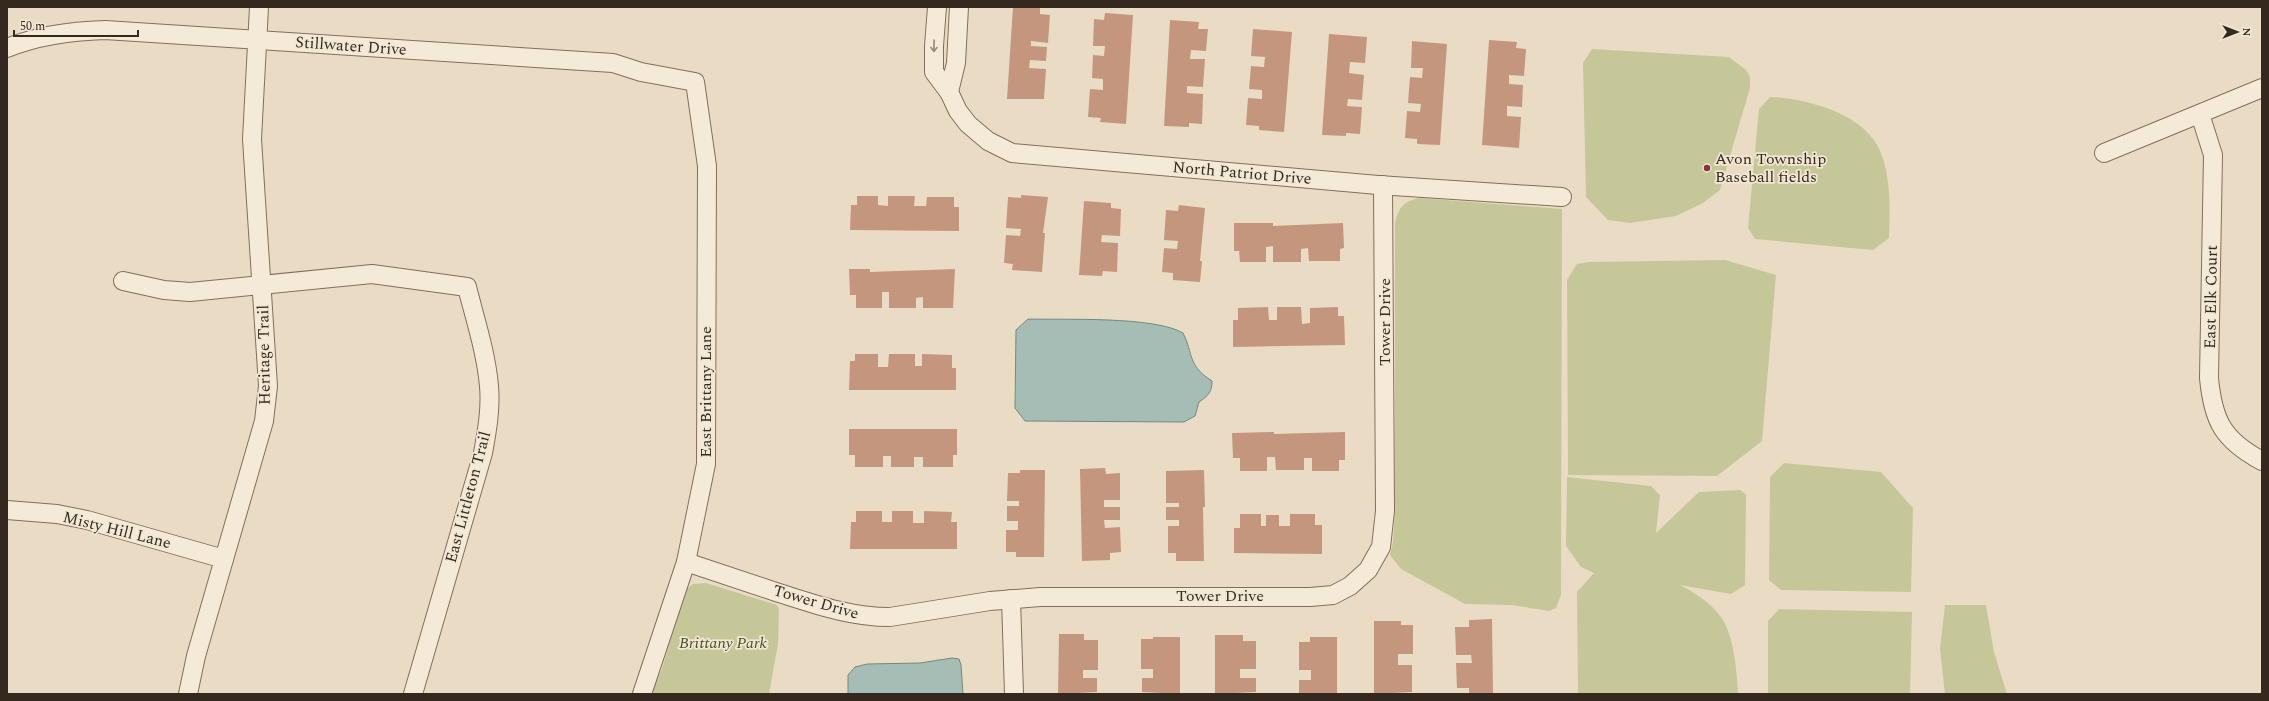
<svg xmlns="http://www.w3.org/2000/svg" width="2269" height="701" font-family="Spectral,serif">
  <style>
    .green { fill: #c5c799 }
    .water { fill: #a6bdb5; stroke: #6e8b81 }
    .building { fill: #c5967e }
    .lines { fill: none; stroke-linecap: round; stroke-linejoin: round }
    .minor-casing { stroke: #836e5c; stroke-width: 20 }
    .minor { stroke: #f5ead7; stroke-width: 18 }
    .oneway { stroke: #94897b }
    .poi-dot { fill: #8c3238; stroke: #f2e7d3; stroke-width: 1.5 }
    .labels { text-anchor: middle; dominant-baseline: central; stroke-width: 3.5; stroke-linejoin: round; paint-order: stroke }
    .street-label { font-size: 16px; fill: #34281f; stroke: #f2e7d3 }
    .poi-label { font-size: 16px; fill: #34281f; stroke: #f2e7d3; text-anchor: start }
    .park-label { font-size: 16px; font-style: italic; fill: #474f27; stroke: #f2e7d3 }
  </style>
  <rect width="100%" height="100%" fill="#eadcc4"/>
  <g class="green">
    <polygon points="1592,49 1729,57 1746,70 1750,77 1750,88 1720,190 1703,203 1676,216 1630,223 1608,220 1586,197 1583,63"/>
    <path d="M1770,97c36,1 97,17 111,56 10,27 9,56 8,85l-16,12 -118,-11 -7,-11 11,-119z"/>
    <path d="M1419,198l143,11 -1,386 -5,13 -7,3 -37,-6 -47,-1 -64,-35 -11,-14 3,-13 2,-31v-288c4,-16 8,-21 24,-25z"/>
    <polygon points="1725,260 1776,275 1762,441 1717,476 1568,475 1567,280 1577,264 1589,262"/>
    <polygon points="1784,463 1881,472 1913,508 1911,592 1781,590 1769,580 1770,477"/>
    <path d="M1567,477l84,9 9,9 -4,38 43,-41 41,-2 6,5 -1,90 -14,9 -51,-9c14,7 31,18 41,32 13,18 16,55 17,77h-160l-1,-102 17,-19 -13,-6 -15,-21z"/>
    <polygon points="706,583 777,605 779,609 778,644 769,694 652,694 655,684 662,669 685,590 693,584"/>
    <polygon points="1945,605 1986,605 1994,652 2007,694 1945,694 1940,649"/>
    <polygon points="1779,609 1912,612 1910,694 1768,694 1768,621"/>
  </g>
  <g class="water">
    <path d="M1028,319c36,1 126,-3 155,14 11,22 4,32 29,48 0,11 -4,15 -13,21l-4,14 -11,6 -159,-1 -10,-13 1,-78z"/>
    <polygon points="952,658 959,659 961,665 963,694 848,694 848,675 855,667 867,664 920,663"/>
  </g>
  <g class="building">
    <polygon points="1013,7 1040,8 1040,14 1050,15 1048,43 1031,41 1031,46 1047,47 1046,61 1030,60 1029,68 1046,69 1044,99 1007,99"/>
    <polygon points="1105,13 1133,15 1126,124 1100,122 1101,118 1088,117 1090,89 1103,90 1103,79 1092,78 1093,55 1104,56 1105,46 1093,46 1094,19 1104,20"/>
    <polygon points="1170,20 1199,22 1198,29 1208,29 1206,51 1191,50 1190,59 1205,59 1203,87 1187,86 1187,93 1203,94 1202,124 1189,123 1189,127 1164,126"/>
    <polygon points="1253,29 1292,32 1284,132 1259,130 1259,126 1246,125 1248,98 1262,99 1262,90 1249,89 1251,66 1264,67 1265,57 1251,56"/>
    <polygon points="1329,34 1367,37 1365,63 1350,62 1349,73 1364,75 1362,100 1348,99 1347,106 1362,107 1360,134 1346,133 1346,136 1322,135"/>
    <polygon points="1489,40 1517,42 1516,48 1526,49 1524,76 1509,75 1509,84 1523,85 1522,107 1507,106 1507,116 1521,117 1519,148 1482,145"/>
    <polygon points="1412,41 1447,44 1440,145 1417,144 1417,139 1405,138 1407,111 1420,112 1421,104 1408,103 1410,77 1422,78 1423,68 1411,68"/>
    <polygon points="1021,195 1048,197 1043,233 1045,233 1042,272 1012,270 1013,264 1004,263 1006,235 1020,236 1021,229 1006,228 1008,197 1021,198"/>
    <polygon points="857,196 878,196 878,205 888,206 888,196 915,196 914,206 926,206 927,197 954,197 954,207 959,207 959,231 850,230 851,205 857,205"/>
    <polygon points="1084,201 1111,203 1111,208 1121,209 1120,236 1102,235 1101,242 1118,243 1117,272 1103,271 1102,276 1079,275"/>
    <polygon points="1179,205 1205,208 1200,261 1202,261 1200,282 1173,280 1173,273 1162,272 1164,248 1177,249 1178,241 1164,240 1166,210 1178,211"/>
    <polygon points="1234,223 1273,223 1273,226 1343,223 1344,248 1340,249 1340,261 1309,261 1308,248 1301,249 1301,262 1273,262 1273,246 1266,247 1266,262 1240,262 1239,251 1234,251"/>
    <polygon points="849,269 870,269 870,272 955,269 953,308 923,308 923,297 916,298 916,308 889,308 889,292 882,292 882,308 856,308 856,295 850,295"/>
    <polygon points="1268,307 1269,320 1277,320 1277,307 1301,307 1302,324 1310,323 1310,308 1338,307 1338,316 1344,316 1345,345 1233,347 1233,320 1238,320 1238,308"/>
    <polygon points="855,354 878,354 878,367 888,367 889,354 915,354 915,366 922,366 922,354 952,355 952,368 956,368 956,390 849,390 850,361 855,361"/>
    <polygon points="849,429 957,429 957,455 953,455 953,467 923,467 923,457 914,457 914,467 891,467 891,456 883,456 883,467 855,467 855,455 849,455"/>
    <polygon points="1274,432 1274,434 1345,432 1345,460 1339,460 1339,471 1312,471 1312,458 1304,458 1304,470 1276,470 1275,457 1267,457 1267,471 1240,471 1240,458 1233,458 1232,433"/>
    <polygon points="1105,468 1106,474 1120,473 1120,500 1104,500 1104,507 1120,507 1120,520 1104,520 1105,528 1120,527 1121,552 1110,553 1110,560 1082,561 1080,469"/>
    <polygon points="1020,470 1045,470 1044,557 1016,557 1016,552 1006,552 1006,530 1018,530 1018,521 1007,521 1007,506 1019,506 1019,501 1007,501 1008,473 1020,473"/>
    <polygon points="1204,470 1205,507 1203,507 1204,561 1176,561 1176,553 1168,553 1168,526 1179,526 1179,520 1166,520 1166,507 1179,507 1179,503 1166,503 1166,471"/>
    <polygon points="856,511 882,511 882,522 892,522 892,511 913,511 913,523 924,523 924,511 952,512 951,522 957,522 957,549 850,549 851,522 856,522"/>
    <polygon points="1240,514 1261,514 1261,526 1266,526 1266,515 1279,515 1279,526 1290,526 1290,514 1315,514 1315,525 1322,525 1322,554 1234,553 1234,528 1240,528"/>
    <polygon points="1492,619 1493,694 1469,694 1469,688 1457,688 1456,663 1472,663 1471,655 1456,655 1455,627 1469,627 1469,620"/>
    <polygon points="1374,621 1401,621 1401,625 1413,625 1413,654 1398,654 1398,665 1412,665 1412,692 1374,694"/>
    <polygon points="1059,634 1084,634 1084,640 1098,640 1098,670 1083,670 1083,678 1097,678 1097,692 1058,694"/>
    <polygon points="1215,635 1243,635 1243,641 1256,641 1256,669 1240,669 1240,678 1256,678 1256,692 1215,694"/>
    <polygon points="1153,637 1180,637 1180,694 1142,692 1142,678 1153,678 1153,669 1141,669 1141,639 1153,639"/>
    <polygon points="1310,637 1337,637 1337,694 1299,693 1299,680 1311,680 1311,670 1299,670 1299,642 1310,642"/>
  </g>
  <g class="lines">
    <defs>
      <g id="minor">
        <polyline points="937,7 934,46 934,72 949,92 958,111 968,124 988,141 1012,153 1378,185 1562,197"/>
        <path d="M7,48c32,-13 64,-17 98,-18l508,33 28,9 54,10 12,84 -1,298 -20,98 -44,132"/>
        <polyline points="949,92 956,63 959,7"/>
        <path d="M2200,114l13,41 -4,223c4,43 14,62 53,83"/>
        <polyline points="2104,153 2262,88"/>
        <path d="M123,281l41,9 26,2 182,-18 95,13c8,32 19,65 22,99 2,23 -2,45 -6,67l-70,241"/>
        <polyline points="7,510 57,514 87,520 224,559"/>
        <path d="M686,562c30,10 60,20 90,30 38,12 74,25 114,25l100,-16 50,-4h270l23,-2 17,-9 18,-16 13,-23 4,-36 -2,-326"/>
        <polyline points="1011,599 1014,694"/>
        <polyline points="188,694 196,656 264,421 268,386 252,139 259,7"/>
      </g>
    </defs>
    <use href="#minor" class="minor-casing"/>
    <use href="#minor" class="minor"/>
  </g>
  <defs><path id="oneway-shaft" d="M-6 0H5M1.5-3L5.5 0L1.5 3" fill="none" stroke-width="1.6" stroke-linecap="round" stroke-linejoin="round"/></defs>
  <use class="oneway" href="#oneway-shaft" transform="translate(934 46) rotate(91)"/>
  <circle class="poi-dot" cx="1707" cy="168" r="4"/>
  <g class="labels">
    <g class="street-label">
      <text transform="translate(351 46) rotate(4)">Stillwater Drive</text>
      <text transform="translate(1242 173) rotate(5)">North Patriot Drive</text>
      <text transform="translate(2211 297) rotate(-89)">East Elk Court</text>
      <text transform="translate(1385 322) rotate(-90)">Tower Drive</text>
      <text transform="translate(264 355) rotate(-91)">Heritage Trail</text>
      <text transform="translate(706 392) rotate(-90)">East Brittany Lane</text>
      <text transform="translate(468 497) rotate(-75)">East Littleton Trail</text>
      <text transform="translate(117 530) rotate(14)">Misty Hill Lane</text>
      <text x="1220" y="596">Tower Drive</text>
      <text transform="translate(816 602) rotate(16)">Tower Drive</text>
    </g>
    <g class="poi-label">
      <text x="1715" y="159">Avon Township<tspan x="1715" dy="18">Baseball fields</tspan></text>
    </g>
    <g class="park-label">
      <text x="723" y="643">Brittany Park</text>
    </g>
  </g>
  <rect width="2269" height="701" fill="none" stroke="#34281f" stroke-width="16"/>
  <g transform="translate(2237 32) rotate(90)" stroke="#f2e7d3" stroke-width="3" paint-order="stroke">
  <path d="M0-3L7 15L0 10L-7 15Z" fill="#34281f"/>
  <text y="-6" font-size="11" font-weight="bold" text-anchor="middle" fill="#34281f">N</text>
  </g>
  <path d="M14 30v6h124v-6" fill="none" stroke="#34281f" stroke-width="2"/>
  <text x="20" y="30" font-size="12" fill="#34281f" stroke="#f2e7d3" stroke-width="3" paint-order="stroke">50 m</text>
</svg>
